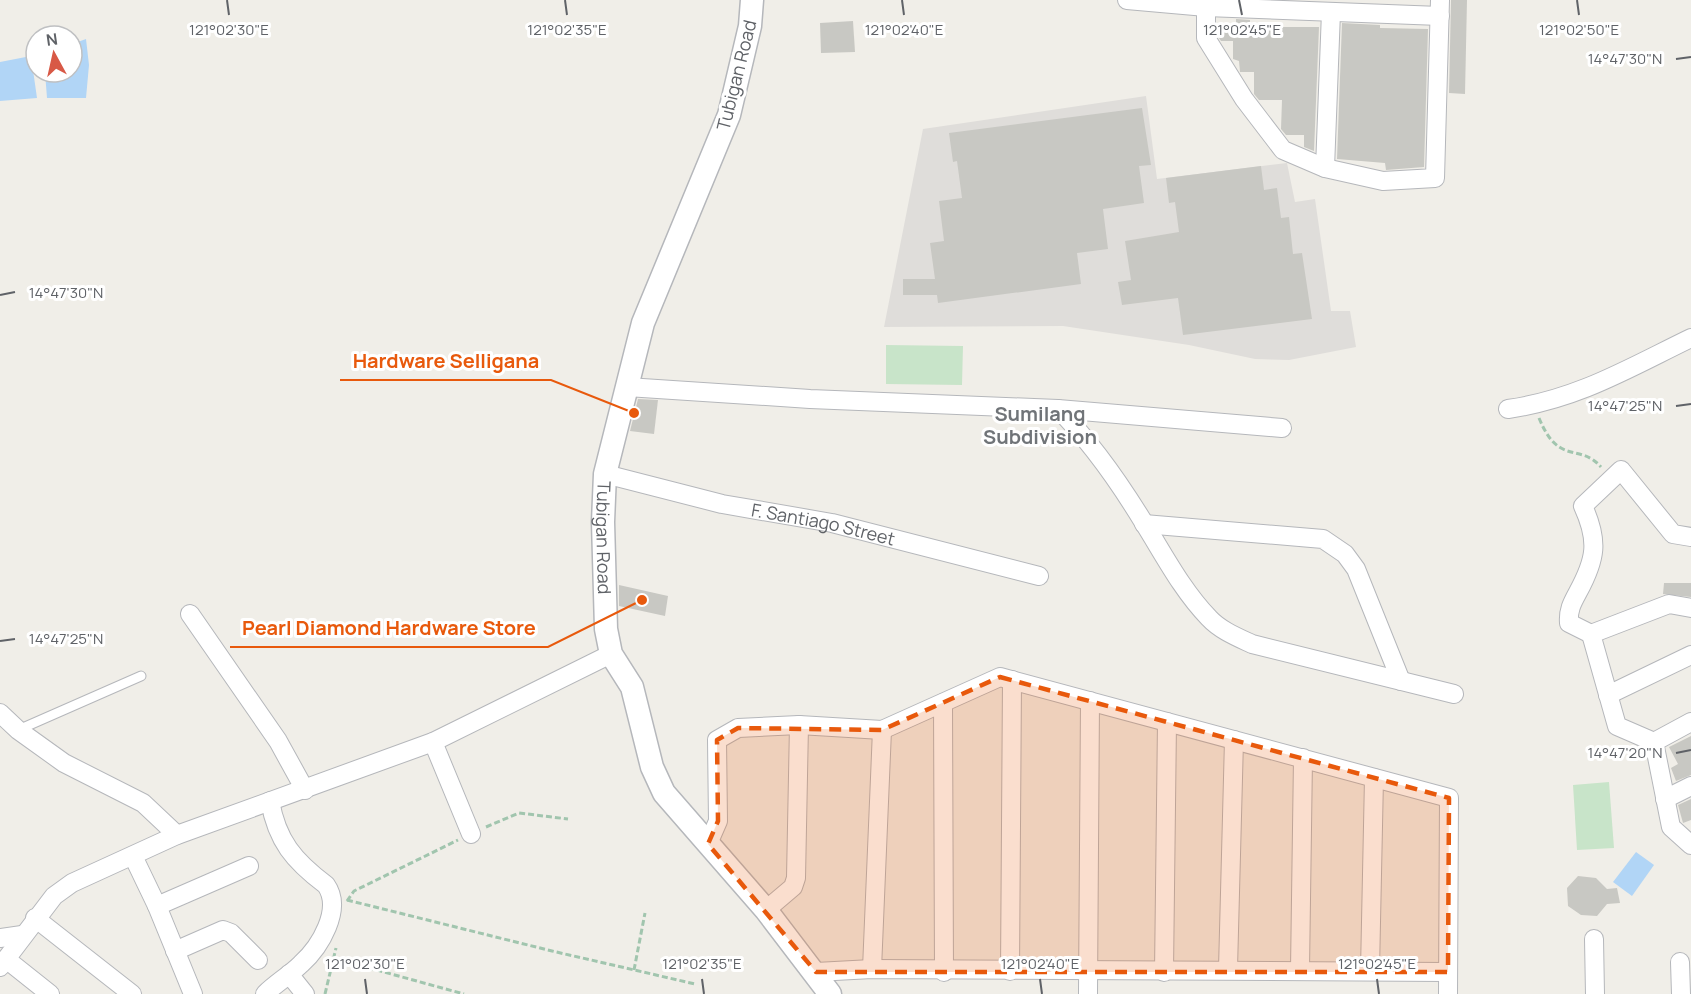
<svg xmlns="http://www.w3.org/2000/svg" width="1691" height="994" font-family="Manrope,sans-serif">
  <style>
    .industrial { fill: #dfddda }
    .green { fill: #c8e4c9 }
    .water { fill: #b1d5f6 }
    .building { fill: #c8c8c3 }
    .lines { fill: none; stroke-linecap: round; stroke-linejoin: round }
    .service-casing { stroke: #b5b7bb; stroke-width: 11 }
    .minor-casing { stroke: #b5b7bb; stroke-width: 20 }
    .tertiary-casing { stroke: #b5b7bb; stroke-width: 25 }
    .path { stroke: #a1c5ae; stroke-width: 3; stroke-dasharray: 6 3; stroke-linecap: butt }
    .service { stroke: #fff; stroke-width: 9 }
    .minor { stroke: #fff; stroke-width: 18 }
    .tertiary { stroke: #fff; stroke-width: 22 }
    .marked { fill: #e8590c; fill-opacity: 0.2; stroke: #e8590c; stroke-width: 4.5; stroke-dasharray: 12 8; stroke-linejoin: round }
    .ticks { fill: none; stroke: #5f6267; stroke-width: 2 }
    .labels { text-anchor: middle; dominant-baseline: central; stroke-width: 6; stroke-linejoin: round; paint-order: stroke }
    .street-label { font-size: 18px; fill: #5f6267; stroke: #fff }
    .neighbourhood-label { font-size: 20px; font-weight: bold; fill: #707478; stroke: #fff }
    .ticks-label { font-size: 15px; text-anchor: middle; fill: #5f6267; stroke: #fff; stroke-width: 6; stroke-linejoin: round; paint-order: stroke }
    .leader { fill: none; stroke: #e8590c; stroke-width: 2 }
    .callout-dot { fill: #e8590c; stroke: #fff; stroke-width: 2 }
    .callout-label { font-size: 20px; text-anchor: middle; font-weight: bold; fill: #e8590c; stroke: #fff; stroke-width: 6; stroke-linejoin: round; paint-order: stroke }
  </style>
  <rect width="100%" height="100%" fill="#f0eee8"/>
  <polygon class="industrial" points="1146,96 1157,179 1287,163 1295,202 1315,199 1331,311 1350,311 1356,347 1289,360 1255,359 1189,345 1063,326 884,327 923,129"/>
  <g class="green">
    <polygon points="886,345 963,346 962,385 886,384"/>
    <polygon points="1609,782 1614,848 1577,850 1573,785"/>
  </g>
  <g class="water">
    <polygon points="86,39 89,65 86,98 47,98 45,72 72,72 72,44"/>
    <polygon points="31,56 37,98 0,101 0,62"/>
    <polygon points="1636,852 1654,865 1632,896 1613,882"/>
  </g>
  <g class="building">
    <polygon points="1451,0 1467,0 1465,94 1449,93"/>
    <polygon points="1236,19 1250,20 1250,24 1253,27 1319,27 1314,151 1304,147 1304,135 1286,135 1281,129 1282,100 1259,100 1254,94 1254,72 1240,72 1239,61 1233,59 1233,41 1221,41 1217,35 1217,24 1236,25"/>
    <polygon points="853,21 855,52 821,53 820,23"/>
    <polygon points="1342,23 1380,25 1380,28 1428,29 1424,167 1386,170 1385,163 1337,159"/>
    <polygon points="1142,108 1151,165 1139,166 1144,203 1103,209 1108,249 1077,253 1081,284 938,303 937,295 903,295 903,279 935,279 930,243 944,241 939,201 962,198 957,161 953,162 949,133"/>
    <polygon points="1261,166 1264,190 1277,188 1281,218 1289,217 1293,254 1302,253 1312,319 1183,335 1178,298 1122,305 1118,282 1131,280 1125,241 1179,232 1175,202 1169,203 1166,178"/>
    <polygon points="638,399 658,400 654,434 630,431"/>
    <polygon points="1664,583 1691,583 1691,597 1663,594"/>
    <polygon points="619,585 668,596 665,616 619,606"/>
    <polygon points="1691,736 1691,775 1676,781 1671,768 1678,764 1669,747"/>
    <polygon points="1691,799 1691,820 1683,823 1678,805"/>
    <polygon points="1578,876 1596,878 1607,889 1617,888 1620,903 1607,904 1597,916 1581,915 1568,906 1567,888"/>
  </g>
  <g class="lines">
    <defs>
      <polyline id="service" points="18,730 141,676"/>
      <g id="minor">
        <polyline points="1127,0 1206,7 1440,16"/>
        <polyline points="1206,7 1206,38 1244,99 1283,150 1325,168 1383,181 1435,178 1440,0"/>
        <polyline points="1325,168 1331,12"/>
        <polyline points="627,387 810,399 1058,409 1282,428"/>
        <path d="M1058,409c34,34 61,73 86,114 20,32 38,67 65,95 11,12 28,19 43,26l202,50"/>
        <path d="M1508,409c70,-10 121,-41 183,-71"/>
        <path id="s1" d="M605,474l117,30 110,19 207,53"/>
        <polyline points="1144,524 1323,539 1345,554 1356,569 1401,681"/>
        <polyline points="1691,608 1669,604 1591,634 1617,726 1654,742 1671,827 1691,845"/>
        <polyline points="190,614 278,741 305,790"/>
        <path d="M1591,634l-22,-11c-1,-13 3,-20 9,-31 18,-33 21,-51 5,-86l38,-36 52,64 18,3"/>
        <polyline points="1608,695 1691,655"/>
        <polyline points="943,703 944,972"/>
        <polyline points="0,713 18,730 64,763 143,803 177,835"/>
        <polyline points="433,742 471,834"/>
        <polyline points="1654,742 1691,722"/>
        <polyline points="1665,799 1691,786"/>
        <polyline points="708,844 718,821 717,740 738,728 799,725 882,730 1000,677 1449,798 1448,994"/>
        <polyline points="133,856 157,906 193,994"/>
        <polyline points="157,906 249,866"/>
        <polyline points="766,910 793,887 796,878 799,725"/>
        <polyline points="35,918 132,994"/>
        <polyline points="0,938 22,935"/>
        <polyline points="1594,939 1595,994"/>
        <polyline points="175,951 223,930 231,933 258,960"/>
        <polyline points="6,959 50,994"/>
        <polyline points="1680,962 1681,994"/>
        <polyline points="0,967 54,896 72,883 177,835 433,742 611,654"/>
        <polyline points="872,969 882,730"/>
        <polyline points="1228,969 1234,740"/>
        <polyline points="1300,970 1303,758"/>
        <polyline points="1370,970 1374,778"/>
        <polyline points="1010,971 1012,680"/>
        <polyline points="816,972 872,969 1448,972"/>
        <polyline points="1164,972 1167,722"/>
        <polyline points="289,974 305,994"/>
        <path d="M265,994c11,-11 25,-19 36,-30 19,-17 42,-55 25,-79 -32,-24 -49,-44 -56,-84"/>
        <polyline points="1088,994 1090,701"/>
      </g>
      <g id="tertiary">
        <path id="s2" d="M752,0l-2,26 -21,89 -86,208 -38,151 -2,48 3,107 5,25 21,33 20,80 12,26 102,117 64,84"/>
      </g>
    </defs>
    <use href="#service" class="service-casing"/>
    <use href="#minor" class="minor-casing"/>
    <use href="#tertiary" class="tertiary-casing"/>
    <g class="path">
      <path d="M1539,418c20,49 40,24 62,49"/>
      <polyline points="486,827 519,813 568,819"/>
      <polyline points="347,900 552,951 695,984"/>
      <polyline points="347,901 354,891 458,840"/>
      <polyline points="333,958 464,994"/>
      <polyline points="634,970 645,913"/>
      <polyline points="325,994 336,948"/>
    </g>
    <use href="#service" class="service"/>
    <use href="#minor" class="minor"/>
    <use href="#tertiary" class="tertiary"/>
  </g>
  <path class="marked" d="M1000,677l449,121 -1,174h-632l-108,-128 10,-23 -1,-81 21,-12 144,2z"/>
  <path class="ticks" d="M227,0l2,15M565,0l2,15M902,0l2,15M1239,0l3,15M1577,0l2,15M1676,59l15,-2M0,295l15,-3M1676,406l15,-2M0,641l15,-2M1676,753l15,-3M365,979l2,15M702,979l2,15M1040,979l2,15M1377,979l2,15"/>
  <g class="labels">
    <g class="street-label">
      <text transform="translate(736 75) rotate(-76)">Tubigan Road</text>
      <text stroke="none"><textPath href="#s1" startOffset="224">F. Santiago Street</textPath></text>
      <text stroke="none"><textPath href="#s2" startOffset="562">Tubigan Road</textPath></text>
    </g>
    <g class="neighbourhood-label">
      <text x="1040" y="413">Sumilang<tspan x="1040" dy="23">Subdivision</tspan></text>
    </g>
  </g>
  <g class="ticks-label">
    <text x="229" y="35">121°02'30"E</text>
    <text x="567" y="35">121°02'35"E</text>
    <text x="904" y="35">121°02'40"E</text>
    <text x="1242" y="35">121°02'45"E</text>
    <text x="1579" y="35">121°02'50"E</text>
    <text x="1625" y="64">14°47'30"N</text>
    <text x="66" y="298">14°47'30"N</text>
    <text x="1625" y="411">14°47'25"N</text>
    <text x="66" y="644">14°47'25"N</text>
    <text x="1625" y="758">14°47'20"N</text>
    <text x="365" y="969">121°02'30"E</text>
    <text x="702" y="969">121°02'35"E</text>
    <text x="1040" y="969">121°02'40"E</text>
    <text x="1377" y="969">121°02'45"E</text>
  </g>
  <path class="leader" d="M634 413L551 380H340M642 600L548 647H230"/>
  <g class="callout-dot">
    <circle cx="634" cy="413" r="6"/>
    <circle cx="642" cy="600" r="6"/>
  </g>
  <g class="callout-label">
    <text x="446" y="368">Hardware Selligana</text>
    <text x="389" y="635">Pearl Diamond Hardware Store</text>
  </g>
  <g transform="translate(54 54) rotate(352)"><circle r="28" fill="#ffffff" stroke="#bfc0c2" stroke-width="1.5"/>
  <path d="M0-4.5L10 22L0 15L-10 22Z" fill="#d85946"/>
  <text y="-9" font-size="16" font-weight="bold" text-anchor="middle" fill="#5f6267">N</text>
  </g>
</svg>
